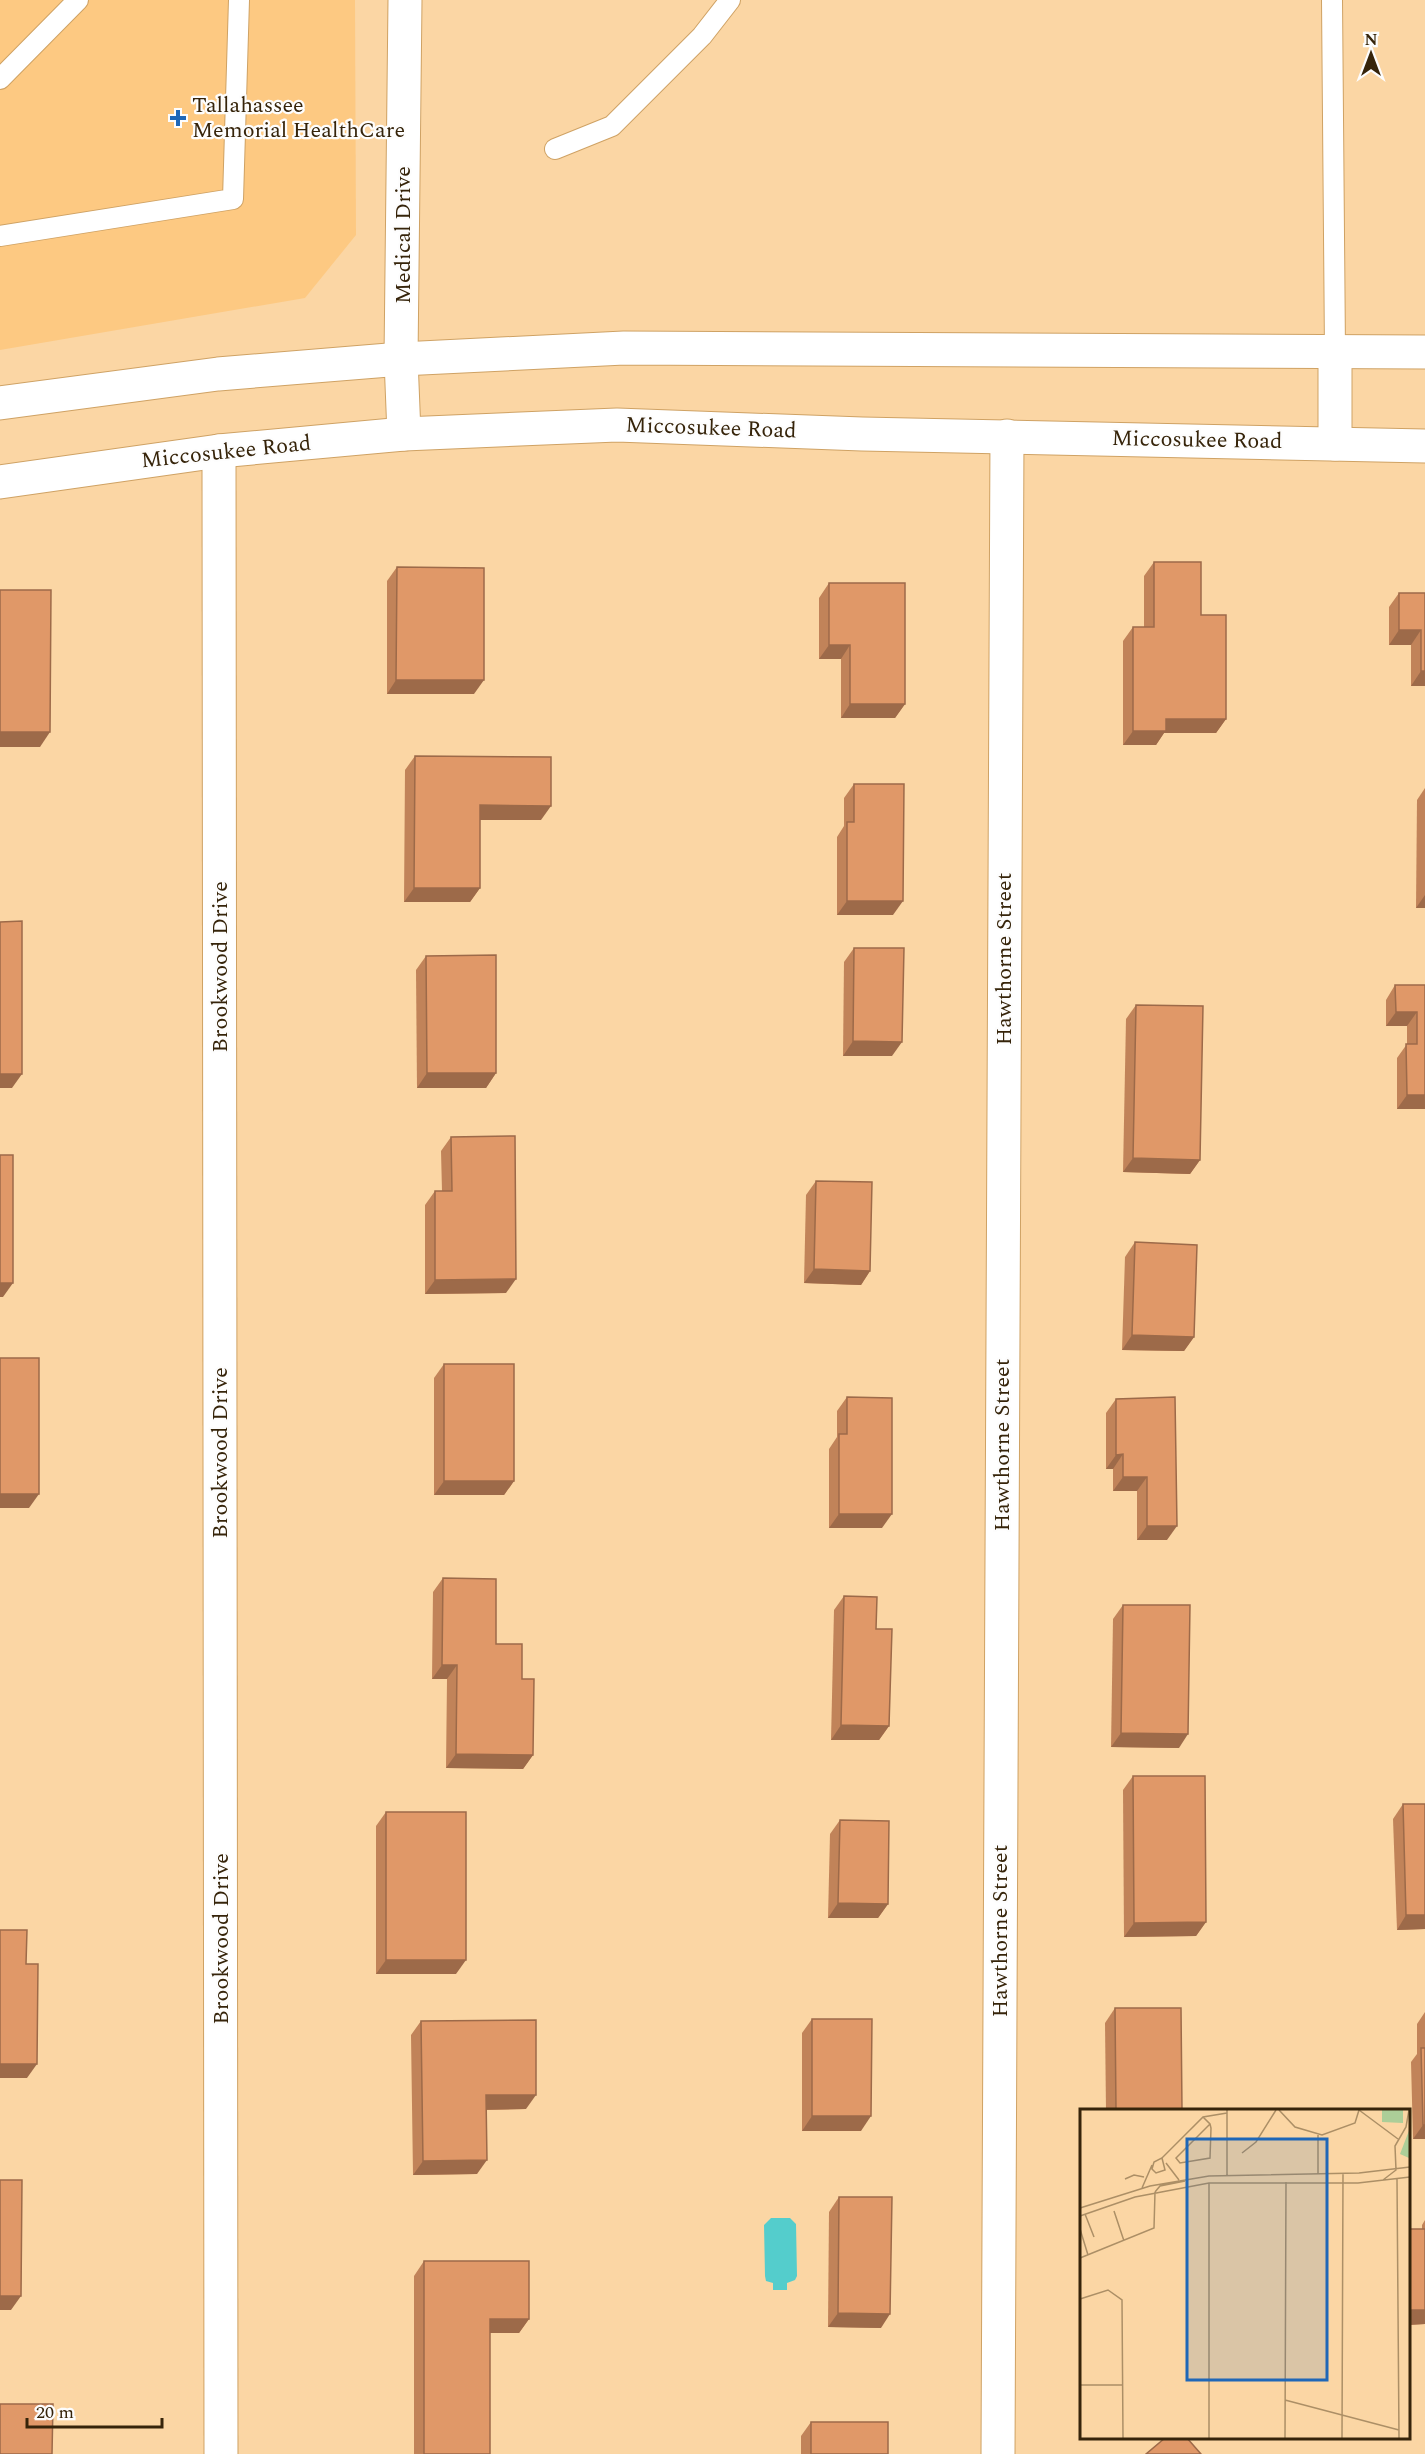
<svg xmlns="http://www.w3.org/2000/svg" width="1425" height="2454" font-family="Spectral,serif">
  <style>
    .built { fill: #fdc982 }
    .water { fill: #54cdcc }
    .lines { fill: none; stroke-linecap: round; stroke-linejoin: round }
    .service-casing { stroke: #cfa264; stroke-width: 22 }
    .minor-casing { stroke: #cfa264; stroke-width: 35 }
    .tertiary-casing { stroke: #cfa264; stroke-width: 35 }
    .service { stroke: #fff; stroke-width: 20 }
    .minor { stroke: #fff; stroke-width: 33 }
    .tertiary { stroke: #fff; stroke-width: 33 }
    .wall { fill: #c18359 }
    .shaded-wall { fill: #9d6a49 }
    .building { fill: #e09868; stroke: #9d6a49; stroke-width: 1.5 }
    .poi-dot { fill: #1f67b7; stroke: #fdfdfd; stroke-width: 2 }
    .labels { text-anchor: middle; dominant-baseline: central; stroke-width: 4.5; stroke-linejoin: round; paint-order: stroke }
    .poi-label { font-size: 22px; fill: #36240a; stroke: #fdfdfd; text-anchor: start }
    .street-label { font-size: 22px; fill: #36240a; stroke: #fdfdfd }
    .inset-road { fill: none; stroke: #ac8f66; stroke-width: 1.5 }
    .view { fill: #1f67b7; fill-opacity: 0.15; stroke: #1f67b7; stroke-width: 3 }
    .inset-edge { fill: none; stroke: #36240a; stroke-width: 3 }
  </style>
  <rect width="100%" height="100%" fill="#fbd6a4"/>
  <polygon class="built" points="0,0 355,0 356,235 305,298 0,350"/>
  <polygon class="water" points="771,2218 790,2218 796,2224 797,2276 795,2280 787,2283 787,2290 773,2290 773,2283 766,2281 765,2276 764,2225"/>
  <g class="lines">
    <defs>
      <g id="service">
        <polyline points="1332,0 1335,352"/>
        <polyline points="0,79 78,0"/>
        <polyline points="555,149 612,126 702,36 730,0"/>
        <polyline points="0,236 233,199 239,0"/>
      </g>
      <g id="minor">
        <polyline points="404,434 401,359 405,0"/>
        <polyline points="219,451 221,2454"/>
        <polyline points="998,2454 1007,436"/>
      </g>
      <g id="tertiary">
        <polyline points="1335,352 1335,444"/>
        <polyline points="0,403 218,374 401,359 624,348 1425,352"/>
        <polyline points="0,482 219,451 404,434 617,425 862,434 1425,446"/>
      </g>
    </defs>
    <use href="#service" class="service-casing"/>
    <use href="#minor" class="minor-casing"/>
    <use href="#tertiary" class="tertiary-casing"/>
    <use href="#service" class="service"/>
    <use href="#minor" class="minor"/>
    <use href="#tertiary" class="tertiary"/>
  </g>
  <g class="wall">
    <polygon points="1154,562 1201,615 1226,719 1216,733 1164,733 1156,745 1123,745 1123,641 1133,627 1144,627 1144,576"/>
    <polygon points="397,567 474,694 387,694 387,581"/>
    <polygon points="829,583 905,704 895,718 841,718 841,659 819,659 819,598"/>
    <polygon points="1399,593 1425,593 1425,686 1411,686 1411,645 1389,645 1389,607"/>
    <polygon points="415,756 541,820 480,820 480,888 470,902 404,902 405,770"/>
    <polygon points="854,784 893,915 837,915 837,837 844,826 844,798"/>
    <polygon points="1425,788 1425,908 1416,908 1417,800"/>
    <polygon points="854,948 892,1056 843,1056 844,962"/>
    <polygon points="426,956 496,1073 486,1088 417,1088 416,970"/>
    <polygon points="1395,985 1425,985 1425,1109 1397,1109 1397,1058 1407,1044 1407,1026 1386,1026 1386,1000"/>
    <polygon points="1136,1005 1200,1160 1190,1174 1123,1172 1126,1019"/>
    <polygon points="451,1137 506,1293 425,1294 425,1205 435,1191 442,1191 441,1151"/>
    <polygon points="816,1181 870,1271 861,1285 804,1283 806,1195"/>
    <polygon points="1135,1242 1194,1337 1184,1351 1122,1350 1125,1257"/>
    <polygon points="444,1364 514,1481 504,1495 434,1495 434,1378"/>
    <polygon points="847,1397 882,1528 829,1528 829,1449 837,1437 837,1411"/>
    <polygon points="1175,1397 1167,1540 1137,1540 1137,1491 1113,1491 1113,1469 1106,1469 1106,1413 1116,1399"/>
    <polygon points="443,1578 522,1679 533,1755 523,1769 446,1768 447,1679 432,1679 433,1592"/>
    <polygon points="844,1596 876,1629 889,1726 879,1740 831,1740 834,1610"/>
    <polygon points="1123,1605 1179,1748 1111,1747 1113,1619"/>
    <polygon points="1133,1776 1206,1922 1196,1936 1124,1937 1123,1790"/>
    <polygon points="1403,1804 1425,1804 1425,1929 1397,1930 1393,1819"/>
    <polygon points="386,1812 456,1974 376,1974 376,1826"/>
    <polygon points="840,1820 888,1904 878,1918 828,1918 830,1834"/>
    <polygon points="1115,2008 1182,2110 1106,2110 1105,2023"/>
    <polygon points="1425,2012 1425,2139 1413,2139 1411,2062 1417,2054 1417,2024"/>
    <polygon points="812,2019 861,2131 802,2131 802,2033"/>
    <polygon points="421,2021 526,2109 486,2110 477,2174 413,2175 411,2035"/>
    <polygon points="839,2197 881,2328 828,2327 829,2212"/>
    <polygon points="1425,2220 1425,2324 1408,2325 1408,2230 1422,2229 1422,2225"/>
    <polygon points="424,2261 529,2319 519,2333 490,2333 490,2454 414,2454 414,2276"/>
    <polygon points="811,2422 888,2454 801,2454 801,2436"/>
  </g>
  <g class="shaded-wall">
    <polygon points="1399,630 1421,630 1411,645 1389,645"/>
    <polygon points="829,645 850,645 841,659 819,659"/>
    <polygon points="1421,671 1425,671 1425,686 1411,686"/>
    <polygon points="396,680 484,680 474,694 387,694"/>
    <polygon points="850,704 905,704 895,718 841,718"/>
    <polygon points="1166,719 1226,719 1216,733 1164,733 1156,745 1123,745 1133,731"/>
    <polygon points="0,732 50,732 40,747 0,747"/>
    <polygon points="480,805 551,806 541,820 470,820"/>
    <polygon points="414,888 480,888 470,902 404,902"/>
    <polygon points="1425,895 1425,908 1416,908"/>
    <polygon points="847,901 903,901 893,915 837,915"/>
    <polygon points="1396,1012 1417,1012 1407,1026 1386,1026"/>
    <polygon points="853,1041 902,1042 892,1056 843,1056"/>
    <polygon points="427,1073 496,1073 486,1088 417,1088"/>
    <polygon points="0,1074 22,1074 12,1088 0,1088"/>
    <polygon points="1407,1095 1425,1095 1425,1109 1397,1109"/>
    <polygon points="1133,1158 1200,1160 1190,1174 1123,1172"/>
    <polygon points="814,1269 870,1271 861,1285 804,1283"/>
    <polygon points="516,1279 506,1293 425,1294 435,1280"/>
    <polygon points="0,1283 13,1283 3,1297 0,1297"/>
    <polygon points="1132,1335 1194,1337 1184,1351 1122,1350"/>
    <polygon points="1123,1454 1113,1469 1106,1469 1116,1455"/>
    <polygon points="1123,1477 1147,1477 1137,1491 1113,1491"/>
    <polygon points="444,1481 514,1481 504,1495 434,1495"/>
    <polygon points="0,1494 39,1494 29,1508 0,1508"/>
    <polygon points="839,1514 892,1514 882,1528 829,1528"/>
    <polygon points="1147,1526 1177,1526 1167,1540 1137,1540"/>
    <polygon points="442,1665 457,1665 447,1679 432,1679"/>
    <polygon points="841,1725 889,1726 879,1740 831,1740"/>
    <polygon points="1121,1733 1188,1734 1179,1748 1111,1747"/>
    <polygon points="456,1754 533,1755 523,1769 446,1768"/>
    <polygon points="838,1903 888,1904 878,1918 828,1918"/>
    <polygon points="1406,1915 1425,1915 1425,1929 1397,1930"/>
    <polygon points="1206,1922 1196,1936 1124,1937 1134,1923"/>
    <polygon points="386,1960 466,1960 456,1974 376,1974"/>
    <polygon points="0,2064 37,2064 27,2078 0,2078"/>
    <polygon points="486,2095 536,2095 526,2109 476,2110"/>
    <polygon points="812,2116 871,2116 861,2131 802,2131"/>
    <polygon points="1423,2125 1425,2125 1425,2139 1413,2139"/>
    <polygon points="487,2160 477,2174 413,2175 423,2161"/>
    <polygon points="0,2296 21,2296 11,2310 0,2310"/>
    <polygon points="1408,2310 1425,2310 1425,2324 1408,2325"/>
    <polygon points="838,2313 890,2314 881,2328 828,2327"/>
    <polygon points="490,2319 529,2319 519,2333 480,2333"/>
  </g>
  <g class="building">
    <polygon points="1154,562 1201,562 1201,615 1226,615 1226,719 1166,719 1166,731 1133,731 1133,627 1154,627"/>
    <polygon points="397,567 484,568 484,680 396,680"/>
    <polygon points="829,583 905,583 905,704 850,704 850,645 829,645"/>
    <polygon points="0,590 51,590 50,732 0,732"/>
    <polygon points="1399,593 1425,593 1425,671 1421,671 1421,630 1399,630"/>
    <polygon points="415,756 551,757 551,806 480,805 480,888 414,888"/>
    <polygon points="854,784 904,784 903,901 847,901 847,822 854,822"/>
    <polygon points="22,921 22,1074 0,1074 0,922"/>
    <polygon points="854,948 904,948 902,1042 853,1041"/>
    <polygon points="496,955 496,1073 427,1073 426,956"/>
    <polygon points="1395,985 1425,985 1425,1095 1407,1095 1406,1044 1417,1044 1417,1012 1396,1012"/>
    <polygon points="1136,1005 1203,1006 1200,1160 1133,1158"/>
    <polygon points="515,1136 516,1279 435,1280 435,1191 452,1191 451,1137"/>
    <rect x="0" y="1155" width="13" height="128"/>
    <polygon points="816,1181 872,1182 870,1271 814,1269"/>
    <polygon points="1135,1242 1197,1245 1194,1337 1132,1335"/>
    <rect x="0" y="1358" width="39" height="136"/>
    <rect x="444" y="1364" width="70" height="117"/>
    <polygon points="847,1397 892,1398 892,1514 839,1514 839,1434 847,1434"/>
    <polygon points="1175,1397 1177,1526 1147,1526 1147,1477 1123,1477 1123,1454 1116,1455 1116,1399"/>
    <polygon points="443,1578 496,1579 496,1644 522,1644 522,1679 534,1679 533,1755 456,1754 457,1665 442,1665"/>
    <polygon points="844,1596 877,1597 876,1629 892,1629 889,1726 841,1725"/>
    <polygon points="1123,1605 1190,1605 1188,1734 1121,1733"/>
    <polygon points="1133,1776 1205,1776 1206,1922 1134,1923"/>
    <polygon points="1403,1804 1425,1804 1425,1915 1406,1915"/>
    <rect x="386" y="1812" width="80" height="148"/>
    <polygon points="840,1820 889,1821 888,1904 838,1903"/>
    <polygon points="0,1930 27,1930 26,1964 38,1964 37,2064 0,2064"/>
    <polygon points="1115,2008 1181,2008 1182,2110 1116,2110"/>
    <polygon points="812,2019 872,2019 871,2116 812,2116"/>
    <polygon points="536,2020 536,2095 486,2095 487,2160 423,2161 421,2021"/>
    <polygon points="1421,2048 1425,2048 1425,2125 1423,2125"/>
    <polygon points="0,2180 22,2180 21,2296 0,2296"/>
    <polygon points="839,2197 892,2197 890,2314 838,2313"/>
    <polygon points="1409,2229 1425,2229 1425,2310 1408,2310 1408,2249 1410,2249"/>
    <polygon points="424,2261 529,2261 529,2319 490,2319 490,2454 424,2454"/>
    <polygon points="0,2404 53,2404 52,2454 0,2454"/>
    <rect x="811" y="2422" width="77" height="32"/>
    <polygon points="1165,2438 1187,2438 1201,2454 1146,2454"/>
  </g>
  <path class="poi-dot" d="M175 109h6v6h6v6h-6v6h-6v-6h-6v-6h6z"/>
  <g class="labels">
    <g class="poi-label">
      <text x="192" y="105">Tallahassee<tspan x="192" dy="25">Memorial HealthCare</tspan></text>
    </g>
    <g class="street-label">
      <text transform="translate(403 235) rotate(-90)">Medical Drive</text>
      <text transform="translate(711 428) rotate(2)">Miccosukee Road</text>
      <text transform="translate(1197 440) rotate(1)">Miccosukee Road</text>
      <text transform="translate(226 452) rotate(-6)">Miccosukee Road</text>
      <text transform="translate(1004 959) rotate(-90)">Hawthorne Street</text>
      <text transform="translate(220 967) rotate(-90)">Brookwood Drive</text>
      <text transform="translate(1002 1445) rotate(-90)">Hawthorne Street</text>
      <text transform="translate(220 1453) rotate(-90)">Brookwood Drive</text>
      <text transform="translate(1000 1931) rotate(-90)">Hawthorne Street</text>
      <text transform="translate(221 1939) rotate(-90)">Brookwood Drive</text>
    </g>
  </g>
  <g transform="translate(1080 2109)">
    <rect width="330" height="330" fill="#fbd6a4"/>
    <path d="M302,1h21v13l-21,-1zM330,19v30h-1l-9,-4z" fill="#acce98"/>
    <path class="inset-road" d="M199,1l16,17 27,8 33,-12 4,-13M279,1l39,29M123,8l7,7 1,4 -1,30 -30,5 -4,-5 34,-34M238,26v39M162,44l14,-11 20,-32M82,49l3,12 -9,3 -4,-4 2,-7 8,-4 41,-41 24,-4M86,54l13,17M147,67v-66M45,70l9,-4 10,2M317,70l2,259M303,71l13,-10 -1,-24 11,-19 3,-17M129,74v255M62,79l10,-23M75,83l5,-6 25,-5M0,99l70,-22 59,-10 150,-3 51,-6M34,102l10,30M5,105l9,23M0,107l55,-19 74,-14h149l52,-6M0,120l8,26M0,149l74,-30 1,-36M0,190l28,-9 14,10 1,138M0,276h43M205,291l114,30M205,329l1,-256M262,329l1,-265"/>
    <path class="view" d="M107,30h140v241h-140z"/>
    <rect width="330" height="330" class="inset-edge"/>
  </g>
  <g transform="translate(1371 54)" stroke="#fdfdfd" stroke-width="4.5" paint-order="stroke">
  <path d="M0-4.5L10 22L0 15L-10 22Z" fill="#36240a"/>
  <text y="-9" font-size="16" font-weight="bold" text-anchor="middle" fill="#36240a">N</text>
  </g>
  <path d="M27 2418v9h135v-9" fill="none" stroke="#36240a" stroke-width="3"/>
  <text x="36" y="2418" font-size="18" fill="#36240a" stroke="#fdfdfd" stroke-width="4.5" paint-order="stroke">20 m</text>
</svg>
